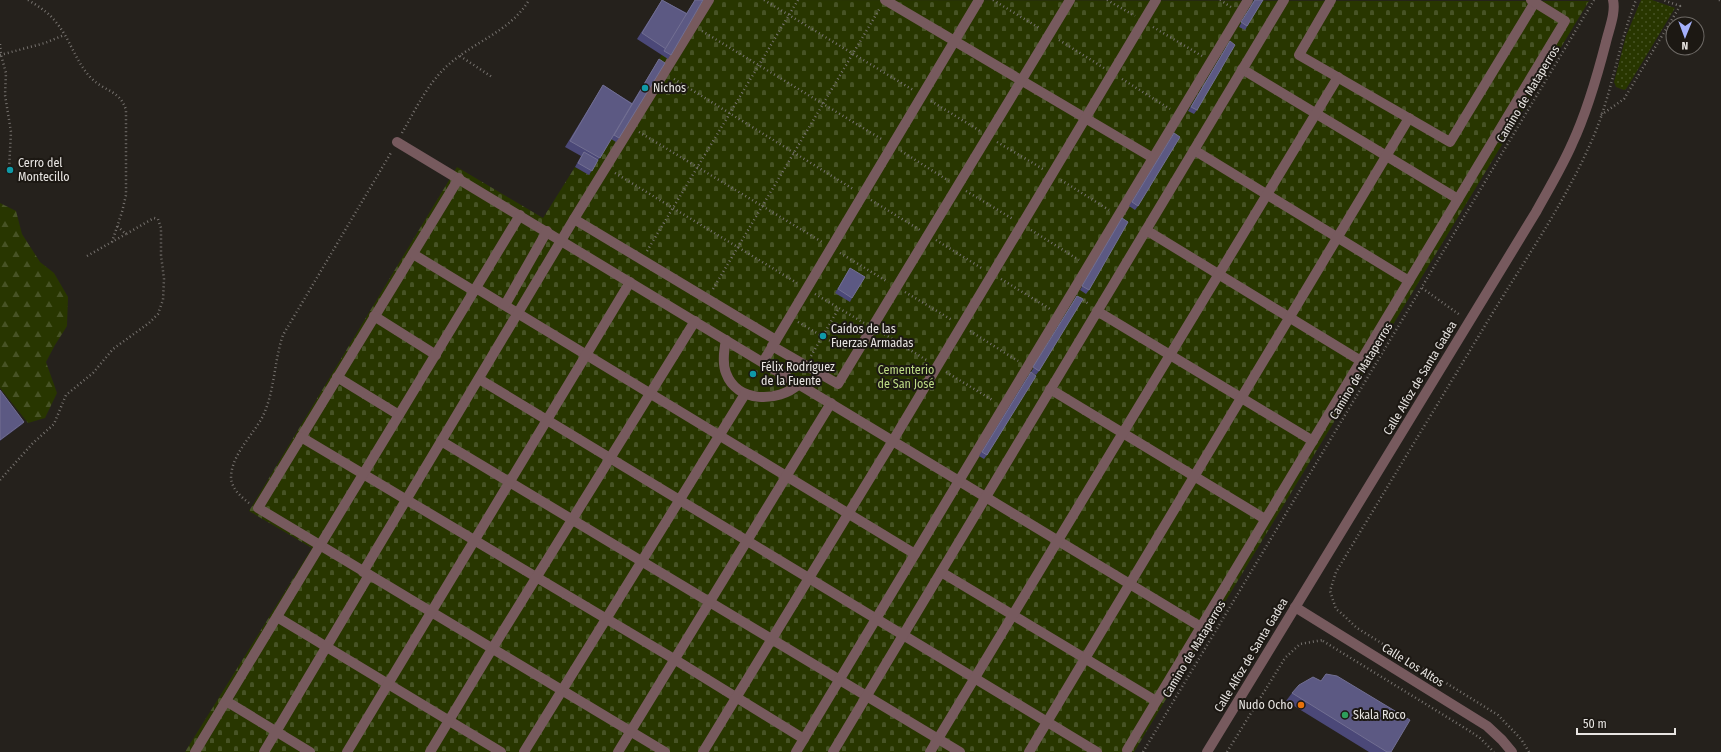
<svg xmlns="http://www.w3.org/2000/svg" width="1721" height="752" font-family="'Fira Sans Condensed',sans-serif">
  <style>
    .grass { fill: url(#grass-dots) }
    .forest { fill: url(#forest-firs) }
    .cemetery { fill: url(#cemetery-stones) }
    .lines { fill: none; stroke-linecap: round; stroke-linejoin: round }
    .path { stroke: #77736f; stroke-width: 2.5; stroke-dasharray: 1 3; stroke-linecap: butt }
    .minor { stroke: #775a5e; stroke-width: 10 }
    .wall { fill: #4b4878 }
    .shaded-wall { fill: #35314e }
    .building { fill: #5c5983; stroke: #726f92 }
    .culture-dot { fill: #0f9aa8; stroke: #1c1813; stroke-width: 1.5 }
    .food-dot { fill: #e8710a; stroke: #1c1813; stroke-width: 1.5 }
    .leisure-dot { fill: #2e9e5b; stroke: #1c1813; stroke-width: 1.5 }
    .labels { text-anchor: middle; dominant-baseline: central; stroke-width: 4; stroke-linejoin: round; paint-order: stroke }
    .poi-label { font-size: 12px; fill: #e8e5e2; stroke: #1c1813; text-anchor: start }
    .street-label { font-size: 12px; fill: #e8e5e2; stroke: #1c1813 }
    .park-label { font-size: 12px; fill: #bddb85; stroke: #1c1813 }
  </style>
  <defs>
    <pattern id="grass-dots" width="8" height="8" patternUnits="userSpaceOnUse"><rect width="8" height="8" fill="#283600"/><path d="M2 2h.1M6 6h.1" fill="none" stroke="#475325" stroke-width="1.8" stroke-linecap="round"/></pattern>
    <pattern id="forest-firs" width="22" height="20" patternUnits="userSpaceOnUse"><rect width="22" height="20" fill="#283600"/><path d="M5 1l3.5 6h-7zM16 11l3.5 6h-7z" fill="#475325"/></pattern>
    <pattern id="cemetery-stones" width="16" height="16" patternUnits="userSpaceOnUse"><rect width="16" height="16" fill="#283600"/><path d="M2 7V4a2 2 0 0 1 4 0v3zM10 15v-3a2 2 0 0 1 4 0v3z" fill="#475325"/></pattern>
  </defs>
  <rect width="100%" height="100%" fill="#25211c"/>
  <polygon class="grass" points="1641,0 1652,0 1675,8 1631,81 1626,89 1624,90 1616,87 1614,82 1626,36"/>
  <polygon class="forest" points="0,203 16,211 22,234 40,262 54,273 68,297 67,326 55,345 46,362 57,393 45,418 28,423 0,388"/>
  <polygon class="cemetery" points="695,0 1589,1 1134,752 185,752 312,548 249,511 457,167 543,218 575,167 589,175"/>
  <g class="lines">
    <g class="path">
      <path d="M28,0c10,6 20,12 27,21 15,17 20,40 36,57 14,14 29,12 35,32v85l-4,17 -10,30"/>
      <polyline points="764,0 913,90"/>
      <polyline points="993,0 1041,29"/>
      <polyline points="1107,0 1135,16"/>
      <polyline points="1220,0 1231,7"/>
      <polyline points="1719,0 1721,1"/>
      <polyline points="1153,27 1202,56"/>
      <polyline points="702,31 883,140"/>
      <polyline points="1059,40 1104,68"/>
      <polyline points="0,44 1,55 6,73 5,95 11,132 9,169"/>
      <polyline points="0,55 45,43 64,35"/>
      <polyline points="460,56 492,77"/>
      <polyline points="674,79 853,189"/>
      <polyline points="1122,79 1170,109"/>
      <polyline points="931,101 980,131"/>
      <polyline points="1601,115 1624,99 1680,6 1663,0"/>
      <polyline points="639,132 822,242"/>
      <path d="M402,133c12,-21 23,-44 40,-62 26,-28 67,-37 87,-71"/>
      <polyline points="997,142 1043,169"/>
      <polyline points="901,151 949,181"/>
      <polyline points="615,173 797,283"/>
      <polyline points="1061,180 1109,210"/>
      <polyline points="966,191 1013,219"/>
      <polyline points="871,200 920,230"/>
      <polyline points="1031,230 1079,260"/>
      <polyline points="936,240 983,269"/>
      <polyline points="647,251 798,0"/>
      <polyline points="840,253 888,282"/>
      <polyline points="87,256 126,234"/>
      <polyline points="1001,279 1050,309"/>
      <polyline points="1422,288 1460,315"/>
      <polyline points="713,289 880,8"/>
      <polyline points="905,292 952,320"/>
      <polyline points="815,294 864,323"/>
      <polyline points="1080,298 1089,304"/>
      <polyline points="798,322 846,350"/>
      <polyline points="970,331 1018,361"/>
      <polyline points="881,332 928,361"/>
      <polyline points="811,356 839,308"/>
      <polyline points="946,372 994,401"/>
      <polyline points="0,480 32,444 54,424 66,395 93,373 113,349 149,323 158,314 163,300 164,279 161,255 161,228 158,219 154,218 126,234 117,226"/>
      <path d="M249,503c-8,-6 -17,-14 -18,-25 0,-23 22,-43 32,-62 12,-26 11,-55 20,-81l109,-184"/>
      <polyline points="1323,641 1468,730 1480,738 1494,752"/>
      <polyline points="1143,752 1594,0"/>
      <polyline points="1227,752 1285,658 1300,644 1323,640"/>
      <path d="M1529,752l-8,-13 -23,-24 -141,-87 -16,-15 -5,-4 -6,-18 6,-19c53,-88 106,-175 159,-263 34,-55 71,-109 97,-169 20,-45 26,-95 44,-140"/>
    </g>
    <g class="minor">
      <polyline points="885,0 1153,158"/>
      <polyline points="1331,0 1299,55 1450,142 1535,2"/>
      <polyline points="1242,69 1458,199"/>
      <polyline points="397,142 1201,627"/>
      <polyline points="1194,150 1409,281"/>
      <polyline points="459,178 258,508 665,752"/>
      <polyline points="574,219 776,340"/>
      <polyline points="1146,230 1361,361"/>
      <polyline points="413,254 474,291"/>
      <polyline points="476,288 915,554"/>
      <polyline points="505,305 547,231"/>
      <polyline points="1097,311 1313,441"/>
      <polyline points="374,316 436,355"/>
      <path d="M726,340c-2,10 -4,23 0,33 11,30 52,30 73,11"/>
      <polyline points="772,346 838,384 1070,0"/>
      <polyline points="763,362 979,0"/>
      <polyline points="337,377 399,415"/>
      <polyline points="479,379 1097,752"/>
      <polyline points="1050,389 1265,519"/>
      <polyline points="301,437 674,659 804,739"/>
      <polyline points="441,441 960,752"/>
      <polyline points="363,572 574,219 709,0"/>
      <polyline points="941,572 1156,701"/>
      <polyline points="1295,607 1487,726 1502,740 1512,752"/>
      <polyline points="277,617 501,752"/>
      <polyline points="226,701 310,752"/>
      <polyline points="1127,750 1565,21 1531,0"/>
      <polyline points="195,752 520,215"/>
      <polyline points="264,752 369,575"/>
      <polyline points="347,752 630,282"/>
      <polyline points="430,752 492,649 695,321"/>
      <polyline points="524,752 745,394"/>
      <polyline points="618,752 831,403"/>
      <polyline points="703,752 892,442 1156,0"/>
      <polyline points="796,752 1248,0"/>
      <polyline points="833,752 1284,0"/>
      <polyline points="930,752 1338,77"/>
      <polyline points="1029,752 1409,118"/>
      <path d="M1207,752l329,-540c12,-22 26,-45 36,-68 15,-32 25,-67 34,-102 3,-13 10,-29 7,-42"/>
    </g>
  </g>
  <g class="wall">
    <polygon points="662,0 687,13 695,0 703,0 668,59 637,39"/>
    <polygon points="1254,0 1263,0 1245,30 1239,27"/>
    <polygon points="1230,41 1197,110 1194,114 1188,111"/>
    <polygon points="659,59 619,138 616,142 611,139 589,175 575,167 581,156 565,147 603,85 632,103"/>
    <polygon points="1174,133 1138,206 1135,210 1129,206"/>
    <polygon points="1122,218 1089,290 1086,294 1080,290"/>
    <polygon points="850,268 852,298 850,302 835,293"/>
    <polygon points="1077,296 1039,371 1036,375 1031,372"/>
    <polygon points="1028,376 987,455 984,459 979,456"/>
    <polygon points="1326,674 1391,752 1369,752 1286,701 1292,693 1321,681"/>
  </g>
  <polygon class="shaded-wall" points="24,422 23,424 0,441 0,440"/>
  <g class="building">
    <polygon points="662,0 687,14 666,49 642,33"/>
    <polygon points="695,0 703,0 671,55 664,51"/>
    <polygon points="1255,0 1263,0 1247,26 1241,22"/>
    <polygon points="1230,41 1235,45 1197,110 1191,107"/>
    <polygon points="659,59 665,63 619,138 614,135"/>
    <polygon points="603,85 632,104 600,158 570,141"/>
    <polygon points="1174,133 1180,137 1138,206 1132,202"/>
    <polygon points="584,152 598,160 592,171 578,163"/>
    <polygon points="1122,218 1128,222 1089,290 1082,286"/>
    <polygon points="850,268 865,277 852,298 838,289"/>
    <polygon points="1077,296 1083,299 1039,371 1033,367"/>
    <polygon points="1031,372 1036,376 987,455 982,452"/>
    <polygon points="0,390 24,422 0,440"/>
    <polygon points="1326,674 1337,676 1410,720 1391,752 1387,752 1292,693 1299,685 1313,677 1321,681"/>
  </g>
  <g class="culture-dot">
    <circle cx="645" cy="88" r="4"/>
    <circle cx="10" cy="170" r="4"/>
    <circle cx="823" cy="336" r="4"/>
    <circle cx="753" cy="374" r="4"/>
  </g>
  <circle class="food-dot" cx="1301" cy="705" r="4"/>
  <circle class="leisure-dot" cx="1345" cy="715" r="4"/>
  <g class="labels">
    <g class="poi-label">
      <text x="653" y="88">Nichos</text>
      <text x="18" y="163">Cerro del<tspan x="18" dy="14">Montecillo</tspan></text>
      <text x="831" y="329">Caídos de las<tspan x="831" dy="14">Fuerzas Armadas</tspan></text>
      <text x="761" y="367">Félix Rodríguez<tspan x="761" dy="14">de la Fuente</tspan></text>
      <text x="1293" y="705" text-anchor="end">Nudo Ocho</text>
      <text x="1353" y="715">Skala Roco</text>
    </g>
    <g class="street-label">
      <text transform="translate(1528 94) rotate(-59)">Camino de Mataperros</text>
      <text transform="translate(1361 371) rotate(-59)">Camino de Mataperros</text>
      <text transform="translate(1420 378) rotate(-59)">Calle Alfoz de Santa Gadea</text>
      <text transform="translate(1194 649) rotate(-59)">Camino de Mataperros</text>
      <text transform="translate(1251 655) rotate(-59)">Calle Alfoz de Santa Gadea</text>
      <text transform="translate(1413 665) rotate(32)">Calle Los Altos</text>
    </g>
    <g class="park-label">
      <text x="906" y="370">Cementerio<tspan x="906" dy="14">de San José</tspan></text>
    </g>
  </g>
  <g transform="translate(1685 36) rotate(181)"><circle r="19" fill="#1c1813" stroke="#6e6a66"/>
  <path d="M0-3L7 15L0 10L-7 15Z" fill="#a5b1fc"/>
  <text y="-6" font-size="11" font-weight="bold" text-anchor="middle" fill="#e8e5e2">N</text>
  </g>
  <path d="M1577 728v6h98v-6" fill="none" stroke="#e8e5e2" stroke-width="2"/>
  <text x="1583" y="728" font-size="12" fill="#e8e5e2" stroke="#1c1813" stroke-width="3" paint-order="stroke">50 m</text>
</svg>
